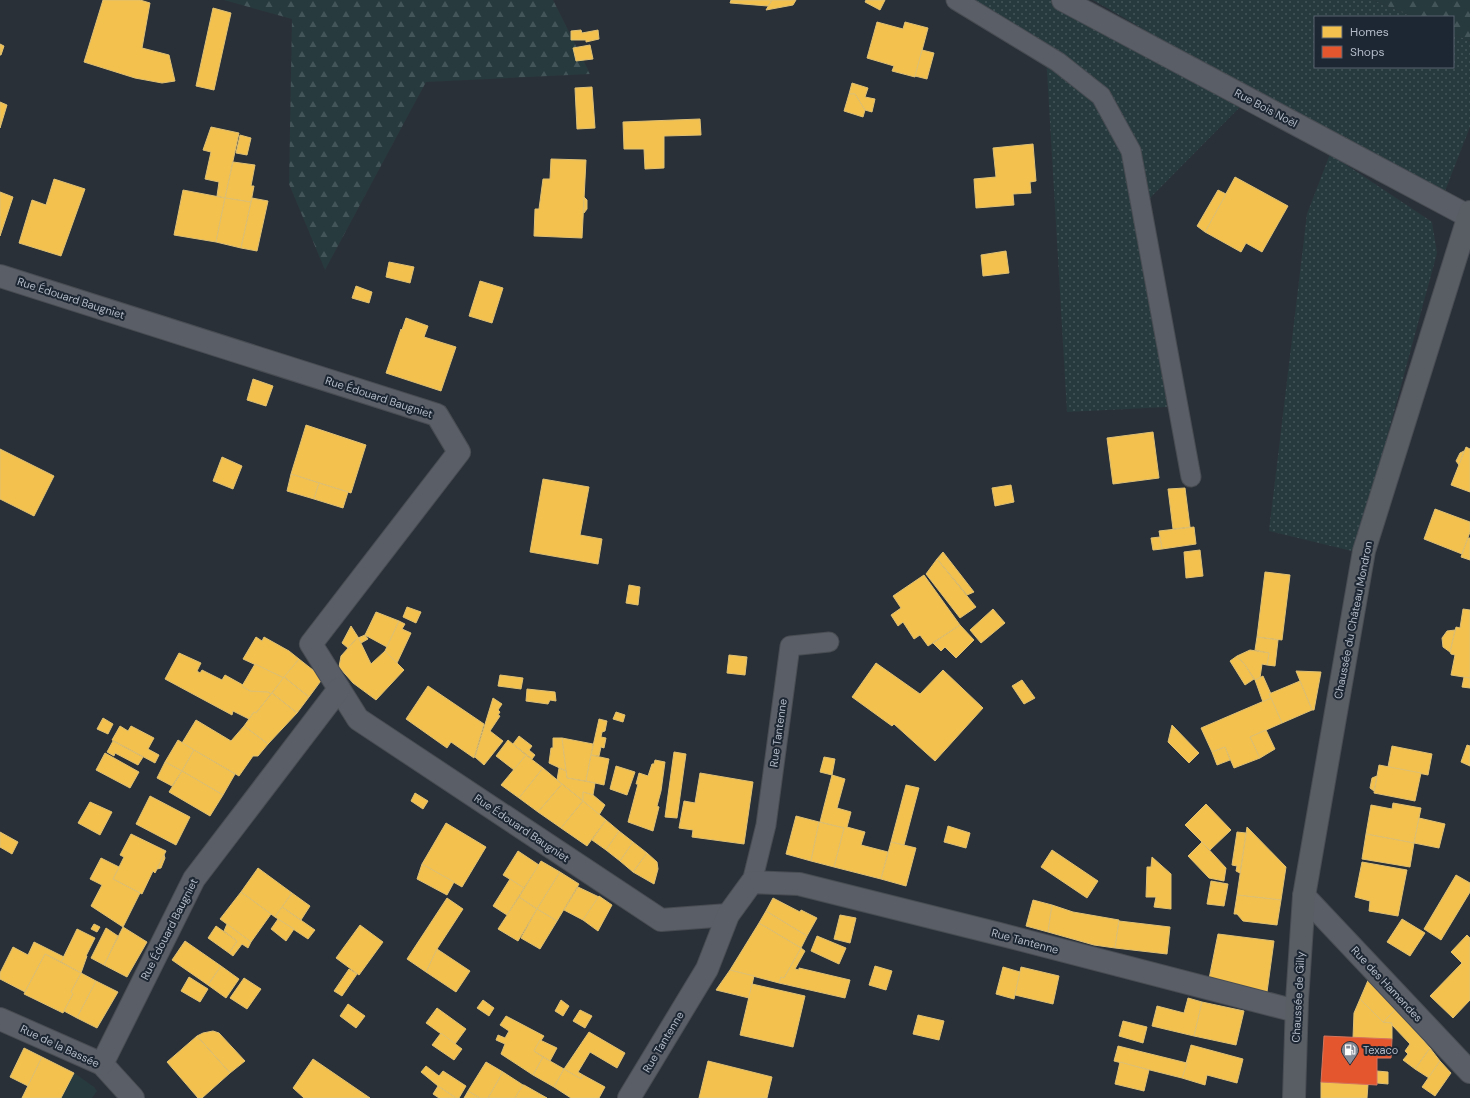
<svg xmlns="http://www.w3.org/2000/svg" width="1470" height="1098" font-family="'DM Sans',sans-serif">
  <style>
    .grass { fill: url(#grass-dots) }
    .forest { fill: url(#forest-firs) }
    .pitch { fill: #273a3e }
    .homes { fill: #f2c14e; stroke: #dfc073 }
    .shops { fill: #e4572e; stroke: #d6755c }
    .lines { fill: none; stroke-linecap: round; stroke-linejoin: round }
    .service-casing { stroke: #484c53; stroke-width: 21 }
    .minor-casing { stroke: #484c53; stroke-width: 24 }
    .secondary-casing { stroke: #484c53; stroke-width: 24 }
    .service { stroke: #5a5e66; stroke-width: 19 }
    .minor { stroke: #5a5e66; stroke-width: 22 }
    .secondary { stroke: #595d64; stroke-width: 22 }
    .labels { text-anchor: middle; dominant-baseline: central; stroke-width: 4; stroke-linejoin: round; paint-order: stroke }
    .street-label { font-size: 11px; fill: #b4bcc9; stroke: #1d2633 }
    .poi-label { font-size: 11px; fill: #b4bcc9; stroke: #1d2633; text-anchor: start }
  </style>
  <defs>
    <pattern id="grass-dots" width="8" height="8" patternUnits="userSpaceOnUse"><rect width="8" height="8" fill="#273a3e"/><path d="M2 2h.1M6 6h.1" fill="none" stroke="#445559" stroke-width="1.8" stroke-linecap="round"/></pattern>
    <pattern id="forest-firs" width="22" height="20" patternUnits="userSpaceOnUse"><rect width="22" height="20" fill="#273a3e"/><path d="M5 1l3.5 6h-7zM16 11l3.5 6h-7z" fill="#445559"/></pattern>
  </defs>
  <rect width="100%" height="100%" fill="#2a3038"/>
  <g class="grass">
    <polygon points="956,0 1055,0 1242,105 1141,207 1167,407 1067,412 1046,54"/>
    <polygon points="1093,0 1373,0 1413,17 1315,17 1315,67 1453,67 1453,34 1470,41 1470,127 1441,201"/>
    <polygon points="1330,154 1432,222 1437,253 1356,552 1269,531 1307,214"/>
  </g>
  <g class="forest">
    <polygon points="224,0 553,0 590,74 426,82 325,270 289,184 292,19"/>
    <polygon points="1373,0 1470,0 1470,41 1453,34 1453,17 1413,17"/>
  </g>
  <polygon class="pitch" points="73,1072 94,1087 97,1091 92,1098 60,1098"/>
  <g class="homes">
    <polygon points="103,0 140,0 150,3 142,48 169,55 175,81 162,83 135,78 84,62"/>
    <polygon points="731,0 772,0 768,6 730,3"/>
    <polygon points="772,0 796,0 793,5 766,10"/>
    <polygon points="866,0 885,0 880,10 865,2"/>
    <polygon points="213,8 231,13 214,90 196,86"/>
    <polygon points="877,22 903,29 905,22 928,28 915,77 892,71 894,66 867,58"/>
    <polygon points="581,30 582,33 598,30 599,39 586,42 586,40 571,40 571,31"/>
    <polygon points="0,44 4,46 1,55 0,55"/>
    <polygon points="590,45 593,59 576,61 573,48"/>
    <polygon points="922,50 934,53 927,79 915,76"/>
    <polygon points="852,83 868,88 865,97 875,99 872,112 865,110 855,94 849,94"/>
    <polygon points="592,87 595,128 577,129 575,88"/>
    <polygon points="849,94 855,94 865,110 863,117 844,111"/>
    <polygon points="0,102 7,105 0,128"/>
    <polygon points="700,119 701,135 664,136 664,168 645,169 644,149 624,149 623,122"/>
    <polygon points="211,127 239,133 225,198 217,196 219,182 205,179 211,152 203,150"/>
    <polygon points="240,135 251,138 247,155 236,153"/>
    <polygon points="1033,144 1036,181 1030,182 1031,193 1013,194 1014,205 976,208 974,179 996,177 993,148"/>
    <polygon points="551,159 586,160 582,238 534,236 535,209 539,209 543,179 550,179"/>
    <polygon points="233,162 255,165 251,186 254,186 251,202 225,198"/>
    <polygon points="1235,177 1288,206 1262,252 1246,243 1241,252 1205,232"/>
    <polygon points="54,179 85,189 61,256 19,243 32,200 46,205"/>
    <polygon points="183,190 225,198 216,242 174,235"/>
    <polygon points="1218,190 1226,194 1205,232 1197,226"/>
    <polygon points="0,192 13,197 0,236"/>
    <polygon points="584,197 587,200 587,209 584,213"/>
    <polygon points="225,198 251,202 241,248 216,242"/>
    <polygon points="252,198 268,201 257,251 241,248"/>
    <polygon points="1006,251 1009,273 983,276 981,255"/>
    <polygon points="389,262 414,267 410,283 386,277"/>
    <polygon points="480,281 503,288 492,323 469,316"/>
    <polygon points="356,286 372,292 369,303 352,298"/>
    <polygon points="406,318 428,326 424,337 456,347 441,391 386,373 401,329 402,330"/>
    <polygon points="253,379 273,386 266,406 247,400"/>
    <polygon points="306,425 366,445 351,493 291,474"/>
    <polygon points="1153,432 1159,478 1113,484 1107,438"/>
    <polygon points="1466,447 1470,449 1470,492 1451,485"/>
    <polygon points="0,449 54,476 34,516 0,499"/>
    <polygon points="1464,451 1459,465 1456,461 1460,453"/>
    <polygon points="222,457 242,466 233,489 213,481"/>
    <polygon points="291,474 319,483 314,499 287,491"/>
    <polygon points="543,479 589,487 580,535 602,539 598,564 530,552"/>
    <polygon points="319,483 348,492 343,508 314,499"/>
    <polygon points="1011,485 1014,502 995,506 992,488"/>
    <polygon points="1185,488 1190,527 1173,529 1168,489"/>
    <polygon points="1435,509 1470,522 1470,532 1462,554 1424,539"/>
    <polygon points="1194,527 1196,544 1162,549 1159,531"/>
    <polygon points="1160,537 1162,549 1153,550 1151,538"/>
    <polygon points="1468,538 1470,538 1470,560 1461,557"/>
    <polygon points="1200,550 1203,576 1186,578 1184,552"/>
    <polygon points="943,552 974,592 967,595 937,559"/>
    <polygon points="937,559 976,607 960,618 926,574"/>
    <polygon points="1265,572 1290,575 1282,640 1257,637"/>
    <polygon points="924,575 960,625 928,646 920,635 914,639 903,622 898,626 891,615 901,608 893,596"/>
    <polygon points="629,585 640,587 638,605 626,603"/>
    <polygon points="407,607 421,612 416,623 403,617"/>
    <polygon points="993,609 1005,623 981,643 970,630"/>
    <polygon points="1463,609 1470,610 1470,678 1451,675 1455,655 1451,654 1450,652 1456,627 1460,628"/>
    <polygon points="376,612 399,621 387,647 365,635"/>
    <polygon points="399,621 405,624 402,629 411,633 397,663 385,651"/>
    <polygon points="960,625 974,640 956,658 945,647 941,651 933,643"/>
    <polygon points="351,626 358,637 348,648 342,643"/>
    <polygon points="1455,630 1450,652 1443,647 1442,638 1447,631"/>
    <polygon points="365,635 368,639 361,643 358,638"/>
    <polygon points="256,637 262,641 264,637 289,651 299,659 284,678 243,659"/>
    <polygon points="358,637 371,664 385,651 404,670 376,700 353,683 339,667 341,656"/>
    <polygon points="1257,637 1278,640 1275,666 1267,665 1269,653 1255,650"/>
    <polygon points="1250,650 1269,653 1267,665 1262,664 1260,678 1255,680 1245,665 1237,656"/>
    <polygon points="179,653 201,663 197,671 200,673 202,670 222,680 225,675 243,685 242,686 250,691 268,692 271,694 256,713 254,712 249,719 233,711 232,715 165,679"/>
    <polygon points="729,655 747,657 745,675 727,673"/>
    <polygon points="1237,656 1245,665 1254,679 1245,685 1230,661"/>
    <polygon points="299,659 323,678 309,697 284,677"/>
    <polygon points="876,663 920,694 943,670 983,708 935,761 894,724 892,726 852,697"/>
    <polygon points="255,664 284,678 271,694 268,692 250,691 242,686"/>
    <polygon points="1296,671 1321,672 1314,710 1312,710"/>
    <polygon points="500,675 523,678 521,689 498,686"/>
    <polygon points="1263,676 1271,694 1269,694 1271,698 1263,702 1255,680"/>
    <polygon points="284,677 309,697 297,713 272,693"/>
    <polygon points="1464,677 1470,678 1470,688 1462,687"/>
    <polygon points="1022,680 1035,698 1024,704 1012,686"/>
    <polygon points="1300,681 1312,710 1282,723 1269,694"/>
    <polygon points="428,686 484,724 474,758 451,742 447,748 406,719"/>
    <polygon points="527,689 555,692 556,701 550,700 548,704 526,701"/>
    <polygon points="272,693 297,713 268,744 244,726 254,712 256,713"/>
    <polygon points="493,698 502,704 498,710 500,712 498,715 500,716 490,731 503,741 484,765 475,757"/>
    <polygon points="1271,698 1282,723 1250,737 1260,758 1234,768 1225,747 1212,752 1201,728"/>
    <polygon points="616,712 625,715 623,722 613,719"/>
    <polygon points="103,718 113,724 108,734 97,729"/>
    <polygon points="599,719 607,721 605,731 602,732 601,737 606,738 604,748 601,747 599,756 591,755"/>
    <polygon points="196,720 231,741 244,726 268,744 258,756 253,756 239,776 182,743"/>
    <polygon points="1172,725 1199,753 1189,763 1168,742"/>
    <polygon points="120,726 128,731 131,726 154,738 148,749 159,755 155,763 112,740"/>
    <polygon points="1266,730 1275,749 1260,758 1250,737"/>
    <polygon points="519,736 532,746 529,750 535,755 532,759 513,744"/>
    <polygon points="553,738 562,738 566,771 549,763 551,748 553,748"/>
    <polygon points="562,738 593,744 586,781 567,778"/>
    <polygon points="178,740 194,750 182,771 165,762"/>
    <polygon points="508,740 526,755 514,770 496,756"/>
    <polygon points="113,741 143,757 138,765 115,753 114,756 107,752"/>
    <polygon points="1467,745 1470,746 1470,766 1461,762"/>
    <polygon points="1392,746 1432,754 1428,775 1388,767"/>
    <polygon points="1225,747 1230,760 1217,765 1212,752"/>
    <polygon points="194,750 235,774 223,795 182,771"/>
    <polygon points="674,752 686,754 677,818 665,817"/>
    <polygon points="105,753 139,772 130,788 96,770"/>
    <polygon points="526,755 543,768 519,798 501,785"/>
    <polygon points="591,755 609,759 604,785 586,781"/>
    <polygon points="824,757 835,759 832,775 820,772"/>
    <polygon points="655,760 665,762 661,791 657,806 659,807 653,831 628,822 638,784 636,784 639,773 648,776 652,764 654,764"/>
    <polygon points="165,762 182,771 172,786 157,778"/>
    <polygon points="1379,765 1421,773 1415,801 1374,793"/>
    <polygon points="616,766 635,772 627,795 610,789"/>
    <polygon points="543,768 562,784 538,812 519,798"/>
    <polygon points="559,768 566,771 567,778 595,783 593,795 583,792 583,801 557,780"/>
    <polygon points="182,771 223,795 210,816 169,792"/>
    <polygon points="700,773 753,782 744,844 692,837 693,830 679,828 684,801 695,803"/>
    <polygon points="832,775 845,779 837,808 851,812 847,827 865,832 861,845 888,852 881,879 834,867 844,828 820,822"/>
    <polygon points="1377,776 1374,791 1370,788 1372,778"/>
    <polygon points="562,784 583,801 561,828 538,812"/>
    <polygon points="906,785 919,788 904,845 891,842"/>
    <polygon points="583,792 593,795 605,805 599,815 583,801"/>
    <polygon points="415,793 428,801 423,809 411,801"/>
    <polygon points="150,796 190,817 176,845 136,824"/>
    <polygon points="583,801 606,820 587,846 561,828"/>
    <polygon points="90,802 112,812 100,835 78,823"/>
    <polygon points="1393,803 1421,808 1414,843 1366,834 1371,805 1392,809"/>
    <polygon points="1206,804 1231,830 1210,850 1185,825"/>
    <polygon points="796,816 819,822 811,861 786,854"/>
    <polygon points="1419,818 1445,824 1439,848 1414,843"/>
    <polygon points="606,820 619,831 606,850 592,840"/>
    <polygon points="819,822 844,828 834,867 811,861"/>
    <polygon points="446,823 486,847 462,887 422,864"/>
    <polygon points="948,826 970,833 966,848 944,842"/>
    <polygon points="1247,827 1286,867 1281,900 1237,895"/>
    <polygon points="619,831 633,842 620,861 606,850"/>
    <polygon points="0,832 18,842 12,854 0,847"/>
    <polygon points="1237,832 1246,833 1240,873 1236,871 1237,866 1232,865"/>
    <polygon points="131,834 166,851 155,873 153,871 142,894 113,879 124,857 120,855"/>
    <polygon points="1366,834 1414,843 1410,867 1362,859"/>
    <polygon points="633,842 647,853 633,872 620,861"/>
    <polygon points="891,842 916,848 906,886 881,879"/>
    <polygon points="1202,842 1226,868 1224,881 1209,878 1188,856"/>
    <polygon points="1052,850 1098,881 1087,898 1041,867"/>
    <polygon points="518,851 539,865 524,888 503,875"/>
    <polygon points="647,853 657,862 658,869 654,884 633,872"/>
    <polygon points="164,855 165,858 161,868 157,869"/>
    <polygon points="1152,857 1171,874 1171,909 1154,907 1156,897 1146,897 1147,867 1151,867"/>
    <polygon points="101,858 119,867 113,879 140,893 123,927 91,906 102,885 90,879"/>
    <polygon points="541,861 560,872 537,909 519,897"/>
    <polygon points="1362,862 1407,870 1398,916 1369,911 1370,901 1355,897"/>
    <polygon points="422,864 454,882 447,895 417,879"/>
    <polygon points="258,868 292,893 275,917 241,892"/>
    <polygon points="560,872 579,884 557,921 537,909"/>
    <polygon points="1456,875 1470,883 1470,892 1441,940 1424,929"/>
    <polygon points="510,879 524,888 507,915 493,906"/>
    <polygon points="1211,881 1228,884 1224,906 1207,904"/>
    <polygon points="578,887 599,897 583,920 564,910"/>
    <polygon points="241,892 271,914 251,942 220,919"/>
    <polygon points="292,893 310,906 301,920 282,907"/>
    <polygon points="1237,895 1281,900 1277,925 1243,921 1237,914 1234,914"/>
    <polygon points="599,896 612,905 598,931 583,920"/>
    <polygon points="519,897 537,909 518,941 498,929"/>
    <polygon points="447,898 463,909 437,949 426,972 407,959"/>
    <polygon points="773,898 800,912 801,910 817,918 807,936 766,911"/>
    <polygon points="1033,900 1052,905 1048,932 1026,926"/>
    <polygon points="1052,905 1073,912 1119,920 1115,948 1094,945 1048,932"/>
    <polygon points="282,907 315,930 308,939 275,917"/>
    <polygon points="537,909 557,921 540,949 521,938"/>
    <polygon points="766,911 807,936 801,948 759,923"/>
    <polygon points="840,915 856,918 850,943 834,939"/>
    <polygon points="278,919 294,929 286,941 271,929"/>
    <polygon points="1402,919 1425,933 1410,956 1387,942"/>
    <polygon points="1119,921 1170,927 1167,954 1115,948"/>
    <polygon points="759,923 801,948 784,978 781,977 779,983 730,970"/>
    <polygon points="94,924 100,927 97,932 91,929"/>
    <polygon points="227,924 251,942 248,948 242,944 233,956 229,953 237,941 224,931"/>
    <polygon points="360,925 383,942 359,975 336,958"/>
    <polygon points="216,926 237,941 229,953 208,938"/>
    <polygon points="123,927 147,942 127,977 104,965"/>
    <polygon points="106,928 118,936 104,965 91,958"/>
    <polygon points="77,929 95,938 86,956 87,956 81,973 61,962"/>
    <polygon points="1218,934 1274,941 1267,992 1209,979"/>
    <polygon points="1467,935 1470,938 1470,1000 1453,1018 1430,996 1462,963 1451,952"/>
    <polygon points="817,936 846,948 839,964 811,951"/>
    <polygon points="185,941 221,966 208,985 172,960"/>
    <polygon points="34,942 64,957 61,962 45,954 25,992 0,979 0,973 13,947 28,955"/>
    <polygon points="801,948 805,951 795,969 799,970 799,968 850,980 845,998 779,983 781,977 784,978"/>
    <polygon points="437,949 470,971 456,992 426,972"/>
    <polygon points="45,954 81,973 71,992 73,994 63,1013 24,994"/>
    <polygon points="221,966 239,979 226,998 208,985"/>
    <polygon points="875,966 892,971 886,990 869,985"/>
    <polygon points="1003,967 1020,972 1014,999 996,994"/>
    <polygon points="1021,967 1059,976 1053,1004 1015,995"/>
    <polygon points="349,969 357,974 342,996 334,991"/>
    <polygon points="730,970 754,976 749,998 716,990"/>
    <polygon points="81,973 96,981 77,1018 64,1011 73,994 71,992"/>
    <polygon points="189,977 208,989 200,1002 181,991"/>
    <polygon points="244,978 261,989 247,1009 230,998"/>
    <polygon points="1369,978 1396,1009 1383,1022 1360,999"/>
    <polygon points="96,981 118,992 97,1028 77,1018"/>
    <polygon points="752,984 805,996 793,1047 740,1035"/>
    <polygon points="1188,998 1202,1002 1194,1036 1152,1026 1157,1006 1184,1013"/>
    <polygon points="1360,999 1383,1022 1392,1023 1392,1039 1353,1038 1354,1013"/>
    <polygon points="483,1000 494,1008 489,1016 477,1008"/>
    <polygon points="561,1000 569,1006 563,1016 555,1011"/>
    <polygon points="1202,1002 1244,1011 1236,1045 1194,1036"/>
    <polygon points="348,1004 365,1016 356,1028 340,1016"/>
    <polygon points="437,1008 466,1029 455,1044 426,1023"/>
    <polygon points="1396,1009 1430,1048 1415,1069 1403,1060 1408,1054 1405,1051 1410,1044 1392,1025 1392,1023 1383,1022"/>
    <polygon points="580,1010 592,1016 585,1028 573,1021"/>
    <polygon points="918,1015 944,1021 939,1040 913,1034"/>
    <polygon points="506,1016 544,1036 534,1051 543,1057 533,1075 501,1054 505,1044 496,1040 498,1035 505,1038 509,1031 500,1025"/>
    <polygon points="1123,1021 1147,1027 1143,1043 1119,1036"/>
    <polygon points="213,1031 219,1033 245,1061 230,1073 197,1036 203,1033"/>
    <polygon points="589,1032 625,1053 617,1068 590,1052 578,1072 583,1075 581,1079 564,1069"/>
    <polygon points="441,1033 462,1049 454,1060 432,1045"/>
    <polygon points="197,1036 230,1073 202,1098 198,1098 167,1062"/>
    <polygon points="540,1040 557,1048 550,1061 534,1051"/>
    <polygon points="1191,1045 1243,1059 1237,1083 1207,1075 1205,1085 1182,1078"/>
    <polygon points="1118,1046 1187,1063 1182,1078 1114,1061"/>
    <polygon points="24,1048 42,1057 28,1086 10,1077"/>
    <polygon points="1430,1048 1440,1061 1429,1078 1415,1069"/>
    <polygon points="42,1057 74,1073 61,1098 22,1098"/>
    <polygon points="543,1057 564,1069 554,1087 533,1075"/>
    <polygon points="313,1059 370,1098 304,1098 293,1088"/>
    <polygon points="708,1061 772,1077 767,1098 699,1098"/>
    <polygon points="1440,1061 1451,1073 1435,1096 1422,1087"/>
    <polygon points="486,1062 503,1072 488,1098 480,1098 468,1091"/>
    <polygon points="1120,1062 1149,1070 1144,1091 1115,1084"/>
    <polygon points="426,1066 439,1076 443,1071 466,1086 459,1098 456,1098 438,1086 421,1072"/>
    <polygon points="564,1069 581,1079 583,1075 605,1087 599,1098 571,1098 554,1087"/>
    <polygon points="1377,1071 1388,1072 1388,1084 1377,1083"/>
    <polygon points="503,1072 523,1085 515,1098 488,1098"/>
    <polygon points="1321,1082 1368,1084 1367,1098 1321,1098"/>
    <polygon points="523,1085 524,1085 547,1098 515,1098"/>
    <polygon points="438,1086 456,1098 439,1098 433,1094"/>
    <polygon points="468,1091 480,1098 464,1098"/>
  </g>
  <polygon class="shops" points="1324,1036 1392,1039 1391,1058 1377,1058 1377,1085 1321,1082"/>
  <g class="lines">
    <defs>
      <g id="service">
        <polyline points="956,0 1058,62 1101,96 1131,151 1191,477"/>
        <polyline points="752,882 766,825 790,646 829,642"/>
      </g>
      <g id="minor">
        <polyline points="1063,0 1468,216"/>
        <polyline points="0,276 437,415 459,452 311,644 358,719 661,920 728,915"/>
        <polyline points="1304,896 1470,1072"/>
        <polyline points="0,1019 102,1064 133,1098"/>
        <polyline points="102,1064 194,879 339,689"/>
        <polyline points="629,1098 707,969 728,915 752,882 799,884 999,934 1296,1011"/>
      </g>
      <polyline id="secondary" points="1294,1098 1297,1001 1304,896 1364,551 1470,212"/>
    </defs>
    <use href="#service" class="service-casing"/>
    <use href="#minor" class="minor-casing"/>
    <use href="#secondary" class="secondary-casing"/>
    <use href="#service" class="service"/>
    <use href="#minor" class="minor"/>
    <use href="#secondary" class="secondary"/>
  </g>
  <defs>
    <symbol id="fuel-pin" viewBox="-11 -11 22 30"><path d="M0 17L-7.5 6A9.5 9.5 0 1 1 7.5 6Z" fill="#848b96" stroke="#1d2633"/><path d="M-5.5-6h7V0h2V4h1.3V-2.5L3-4.5l.8-.8L6-3V5H2.5V1h-1V6h-7ZM-4.2-4.7v3.2H.2V-4.7Z" fill="#fff"/></symbol>
  </defs>
  <g fill-rule="evenodd">
    <use href="#fuel-pin" x="1340" y="1040" width="20" height="27"/>
  </g>
  <g class="labels">
    <g class="street-label">
      <text transform="translate(1266 108) rotate(28)">Rue Bois Noël</text>
      <text transform="translate(71 298) rotate(18)">Rue Édouard Baugniet</text>
      <text transform="translate(379 397) rotate(18)">Rue Édouard Baugniet</text>
      <text transform="translate(1353 620) rotate(-79)">Chaussée du Château Mondron</text>
      <text transform="translate(778 733) rotate(-82)">Rue Tantenne</text>
      <text transform="translate(522 828) rotate(34)">Rue Édouard Baugniet</text>
      <text transform="translate(169 929) rotate(-63)">Rue Édouard Baugniet</text>
      <text transform="translate(1025 941) rotate(15)">Rue Tantenne</text>
      <text transform="translate(1387 984) rotate(47)">Rue des Hamendes</text>
      <text transform="translate(1298 997) rotate(-87)">Chaussée de Gilly</text>
      <text transform="translate(663 1042) rotate(-59)">Rue Tantenne</text>
      <text transform="translate(60 1046) rotate(25)">Rue de la Bassée</text>
    </g>
    <g class="poi-label">
      <text x="1363" y="1050">Texaco</text>
    </g>
  </g>
  <rect x="1314" y="16" width="140" height="52" fill="#1d2633" stroke="#59626f"/>
  <rect x="1322" y="26" width="20" height="12" fill="#f2c14e" stroke="#59626f"/>
  <text x="1350" y="36" font-size="12" fill="#b4bcc9">Homes</text>
  <rect x="1322" y="46" width="20" height="12" fill="#e4572e" stroke="#59626f"/>
  <text x="1350" y="56" font-size="12" fill="#b4bcc9">Shops</text>
</svg>
